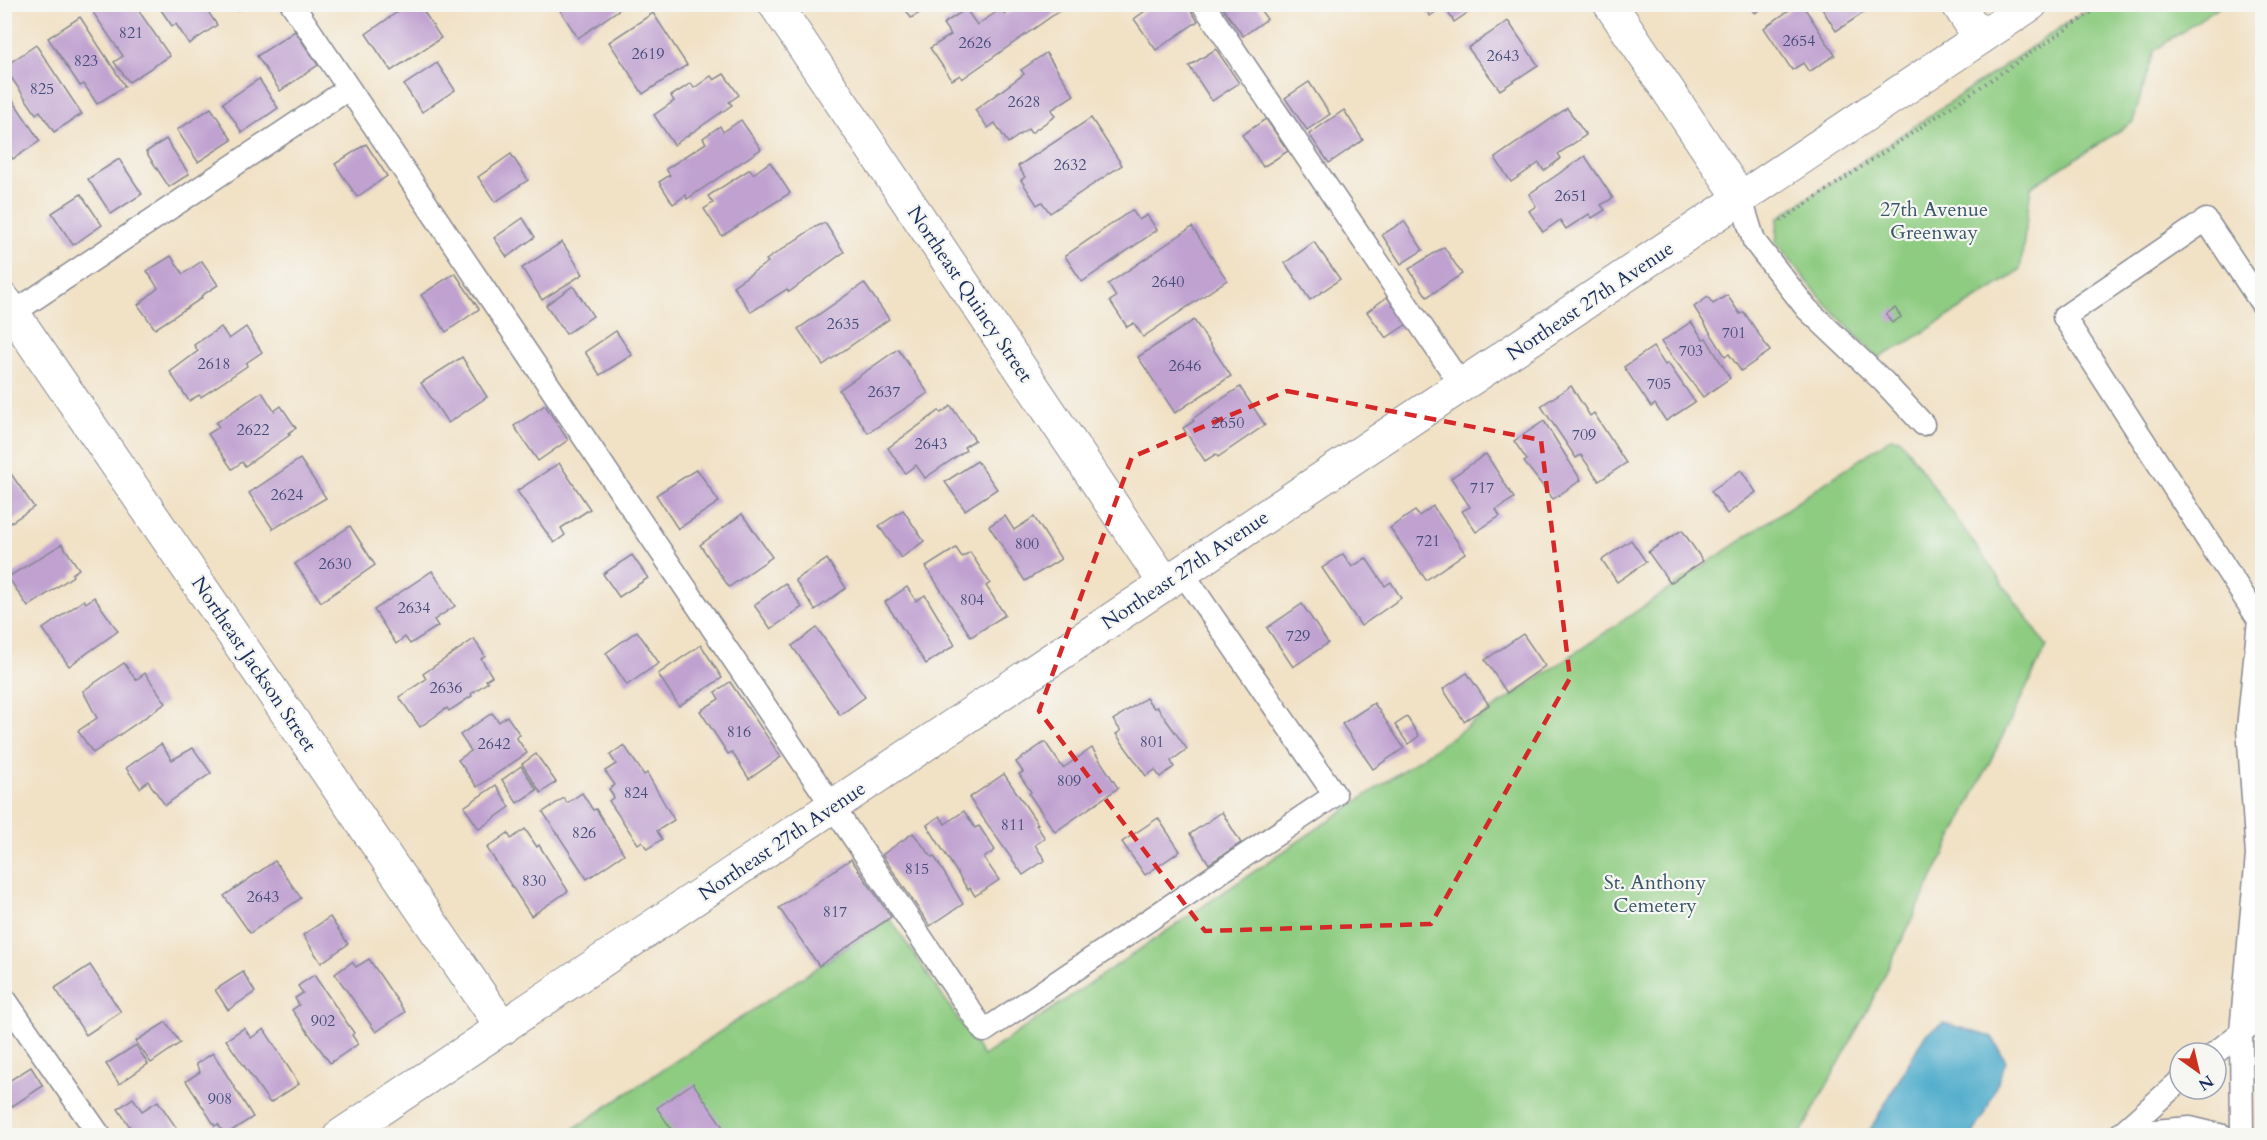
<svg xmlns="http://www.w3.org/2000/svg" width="2267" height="1140" font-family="Cardo,serif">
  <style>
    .green { fill: #8ecc81; stroke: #547e70; stroke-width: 1.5 }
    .water { fill: #4caacb; stroke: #346c94; stroke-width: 1.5 }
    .building { fill: #c0a1d0 }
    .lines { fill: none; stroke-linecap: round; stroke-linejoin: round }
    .service-casing { stroke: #868892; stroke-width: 25 }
    .minor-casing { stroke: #868892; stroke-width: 35 }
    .path { stroke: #868892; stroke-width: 4; stroke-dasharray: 1.5 4.5; stroke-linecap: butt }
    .service { stroke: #fff; stroke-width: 22 }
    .minor { stroke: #fff; stroke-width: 33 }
    .marked { fill: none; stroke: #d62828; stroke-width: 4.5; stroke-dasharray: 12 8; stroke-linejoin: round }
    .labels { text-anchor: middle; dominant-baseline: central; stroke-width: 4.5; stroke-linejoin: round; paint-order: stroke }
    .number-label { font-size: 16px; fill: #444c7a }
    .park-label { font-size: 20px; fill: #385667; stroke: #f6f6f2 }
    .street-label { font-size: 20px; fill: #1b2f5e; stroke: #f6f6f2 }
  </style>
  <rect width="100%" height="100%" fill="#f6f6f2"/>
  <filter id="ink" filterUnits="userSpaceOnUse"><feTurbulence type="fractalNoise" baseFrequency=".0167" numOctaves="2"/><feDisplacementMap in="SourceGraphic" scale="12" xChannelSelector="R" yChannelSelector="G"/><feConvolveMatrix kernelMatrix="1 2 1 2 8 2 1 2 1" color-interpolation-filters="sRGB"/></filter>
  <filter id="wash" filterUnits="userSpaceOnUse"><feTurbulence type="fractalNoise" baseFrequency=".008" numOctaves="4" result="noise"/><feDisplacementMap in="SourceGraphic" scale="24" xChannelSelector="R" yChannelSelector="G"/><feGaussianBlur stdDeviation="1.35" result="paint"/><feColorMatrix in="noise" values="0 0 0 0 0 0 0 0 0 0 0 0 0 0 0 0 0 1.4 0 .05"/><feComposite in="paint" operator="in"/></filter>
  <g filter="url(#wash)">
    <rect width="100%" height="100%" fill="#f1e1c5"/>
    <g class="green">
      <polygon points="2094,5 2221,5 2154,51 2133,122 2031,187 2020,271 1905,344 1878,358 1825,303 1776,243 1778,218"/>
      <polygon points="1891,438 1900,439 2047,646 1865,1015 1800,1135 569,1136 567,1133 890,919 983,1056"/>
    </g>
    <polygon class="water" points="1944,1023 1992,1037 2006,1061 1985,1114 1972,1135 1867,1135 1926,1033"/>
    <g id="blocks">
      <g class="building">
        <polygon points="101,4 134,4 170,56 129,82 114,62 123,56 92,11"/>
        <polygon points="157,4 203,4 217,25 189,44 176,24 172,26"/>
        <polygon points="234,4 247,4 238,11"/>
        <polygon points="409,4 419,4 441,38 391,71 366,34"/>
        <polygon points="556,4 627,4 578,38"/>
        <polygon points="902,4 935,4 911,18"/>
        <polygon points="1021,4 1059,4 1062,9 962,79 960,75 952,80 930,48 951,35 943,24 966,9 977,25 1001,9 1005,15"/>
        <polygon points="1155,4 1186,4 1198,21 1156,50 1134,19"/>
        <polygon points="1225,4 1256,4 1267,19 1243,36 1222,7"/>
        <polygon points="1423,4 1481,4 1454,22 1444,6 1430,16"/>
        <polygon points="1749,4 1769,4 1755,13"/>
        <polygon points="1798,4 1802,4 1835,55 1809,72 1803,63 1792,70 1764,28"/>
        <polygon points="1819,4 1868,4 1871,8 1836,31"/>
        <polygon points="653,13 687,65 643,94 609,42"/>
        <polygon points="80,17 125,86 97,104 84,84 80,86 48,38"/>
        <polygon points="1508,21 1538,65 1500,90 1468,48"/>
        <polygon points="295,31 318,65 280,91 257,56"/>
        <polygon points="36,45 82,114 54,132 40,111 36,114 4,67"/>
        <polygon points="1216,49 1239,83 1212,101 1189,66"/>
        <polygon points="1046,53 1074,95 1051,110 1055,116 1031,133 1028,129 1008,143 995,123 988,128 975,110 1024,74 1021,70"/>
        <polygon points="437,63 455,90 422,112 404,85"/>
        <polygon points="724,74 739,95 729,102 732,105 674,145 654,115 674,101 671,96 691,83 694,88 711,76 714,80"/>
        <polygon points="259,79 278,108 242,133 223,103"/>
        <polygon points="1309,82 1330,114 1307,130 1285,98"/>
        <polygon points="4,87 40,141 13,159 4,146"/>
        <polygon points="211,108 232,140 198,162 177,130"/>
        <polygon points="1567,108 1586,135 1558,154 1561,158 1544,171 1539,163 1511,182 1495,158"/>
        <polygon points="1344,110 1363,140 1329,163 1309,134"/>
        <polygon points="1091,118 1122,165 1050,213 1042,202 1037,205 1021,180 1025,177 1018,166"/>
        <polygon points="1266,119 1288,151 1263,167 1242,135"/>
        <polygon points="741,120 761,149 687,199 686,195 673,204 659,182 670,175 666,169 706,143 703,138 720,126 723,132"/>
        <polygon points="166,139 189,174 169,187 146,152"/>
        <polygon points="366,144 387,176 357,197 335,164"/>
        <polygon points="511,154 528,180 495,202 478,177"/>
        <polygon points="1585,156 1613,198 1601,205 1605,210 1592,218 1589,214 1566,229 1560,220 1543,232 1529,211 1536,206 1529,194"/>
        <polygon points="119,159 142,194 111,214 88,179"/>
        <polygon points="770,162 790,193 722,236 704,209 713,203 708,196 750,169 753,174"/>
        <polygon points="81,194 102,225 73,245 52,213"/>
        <polygon points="1132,210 1139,220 1147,215 1157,230 1082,282 1065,256"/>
        <polygon points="523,218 535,237 507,257 494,238"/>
        <polygon points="1404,221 1423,250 1401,264 1382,235"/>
        <polygon points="825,223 844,252 789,292 787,289 751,312 733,286 768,262 766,260 815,227"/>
        <polygon points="1192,227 1227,280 1143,337 1134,323 1127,327 1110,301 1116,297 1108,284"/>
        <polygon points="562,242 583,274 542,300 522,268"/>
        <polygon points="1314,242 1340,279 1310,300 1285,263"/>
        <polygon points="1444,247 1462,274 1427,297 1409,269"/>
        <polygon points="171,256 183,274 202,261 218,285 201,296 202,298 155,329 138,305 158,288 147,271"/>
        <polygon points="455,273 479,309 446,332 421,295"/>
        <polygon points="864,283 889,319 823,365 798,329"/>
        <polygon points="573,286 593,316 566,334 546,305"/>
        <polygon points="1727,295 1740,314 1744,312 1770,351 1741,371 1729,354 1725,356 1694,307 1708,297 1713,304"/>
        <polygon points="1387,297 1407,324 1386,338 1367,312"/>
        <polygon points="1895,308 1901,317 1892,323 1886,314"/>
        <polygon points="1194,320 1231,376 1175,413 1138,357"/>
        <polygon points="1691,322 1703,339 1706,338 1730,378 1703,397 1661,342"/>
        <polygon points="221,327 229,339 246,327 262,352 246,363 247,366 201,397 199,395 189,401 170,372 198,351 194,345"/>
        <polygon points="616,331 632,355 600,375 585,352"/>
        <polygon points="1653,347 1665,365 1668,363 1695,402 1666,421 1655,404 1651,407 1624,367"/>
        <polygon points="898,349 928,393 868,433 839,390"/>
        <polygon points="462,357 487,397 448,423 421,383"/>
        <polygon points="1571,386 1590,416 1594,413 1626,463 1599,481 1581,455 1576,458 1541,406"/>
        <polygon points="1240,387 1265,425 1218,457 1216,454 1205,461 1183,428 1194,421 1192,419"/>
        <polygon points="262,392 274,411 281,406 296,428 288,433 290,435 245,466 242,462 232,469 208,434 219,427 216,423"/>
        <polygon points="545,405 568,440 538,461 514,426"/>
        <polygon points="951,406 975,440 964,447 966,450 925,478 916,465 905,473 888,448 939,411 941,413"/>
        <polygon points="1544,421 1581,480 1553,499 1524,462 1527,460 1514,441"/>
        <polygon points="1486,454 1514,498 1496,510 1500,516 1476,532 1462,511 1470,507 1451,478"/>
        <polygon points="300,459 326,498 273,529 249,493"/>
        <polygon points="977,461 997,489 965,510 945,482"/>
        <polygon points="559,463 590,509 561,528 565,535 554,543 517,491"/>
        <polygon points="7,468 34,507 4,527 4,470"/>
        <polygon points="697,469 719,502 678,529 656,495"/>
        <polygon points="1741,470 1756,492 1727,514 1711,491"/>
        <polygon points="1433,506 1465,553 1426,580 1390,528 1415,511 1419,516"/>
        <polygon points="903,510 924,541 901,558 879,526"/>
        <polygon points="742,514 772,557 729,587 700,545"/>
        <polygon points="1005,516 1014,530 1034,517 1061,559 1025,581 989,526"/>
        <polygon points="350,526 375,565 321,602 295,564"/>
        <polygon points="1682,530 1703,561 1670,583 1648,552"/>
        <polygon points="1631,540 1646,562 1617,582 1602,560"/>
        <polygon points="62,544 79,569 72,574 73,576 28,607 8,577"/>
        <polygon points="956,548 962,557 970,552 990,583 986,586 1005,615 971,637 926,567"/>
        <polygon points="1343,554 1352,567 1366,558 1385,586 1391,582 1401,598 1361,626 1322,568"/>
        <polygon points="632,555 648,578 619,597 603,574"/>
        <polygon points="827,559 846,588 815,610 795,580"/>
        <polygon points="432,571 455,606 434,620 438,626 410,644 405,637 396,644 374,610"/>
        <polygon points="785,583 802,607 771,629 754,605"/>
        <polygon points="907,587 916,601 925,595 955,645 926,664 885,602"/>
        <polygon points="94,597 118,631 69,666 43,629 84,600 86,603"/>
        <polygon points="1302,604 1328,643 1293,667 1267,628"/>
        <polygon points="817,628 865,697 840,715 792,646"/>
        <polygon points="637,631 659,663 627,685 606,653"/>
        <polygon points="1523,634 1545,666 1507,693 1485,660"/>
        <polygon points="474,639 485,656 481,659 492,676 486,680 488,682 471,694 472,696 449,711 447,708 420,727 399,697 426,679 423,674"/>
        <polygon points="701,645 722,678 679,706 658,674"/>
        <polygon points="124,663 136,680 145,673 166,703 93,753 78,731 97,718 83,691"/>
        <polygon points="1467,673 1489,705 1464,721 1443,689"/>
        <polygon points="730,682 781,757 749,779 732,752 728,754 700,711 719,699 715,692"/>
        <polygon points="1146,698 1154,708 1157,707 1187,749 1171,761 1174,767 1160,777 1155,770 1146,776 1116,734 1121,731 1113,720"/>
        <polygon points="1374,703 1404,748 1373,769 1342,724"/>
        <polygon points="492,713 499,722 507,716 520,735 516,737 527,753 477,787 458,760 471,751 460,735"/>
        <polygon points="1407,717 1419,736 1408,744 1395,725"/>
        <polygon points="1045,742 1063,768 1092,748 1118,788 1055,832 1029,794 1031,792 1019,774 1023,772 1016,762"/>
        <polygon points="161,744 172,760 193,748 211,773 165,805 148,781 140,788 126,768"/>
        <polygon points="624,745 644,775 647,773 674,820 657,831 662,839 647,849 642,841 638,844 609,801 614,797 609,789 615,785 605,771 616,764 610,755"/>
        <polygon points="536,754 556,782 541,793 522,764"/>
        <polygon points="521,766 537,790 517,803 502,780"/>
        <polygon points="1004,774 1038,824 1036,825 1045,838 1035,845 1045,860 1023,875 969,798"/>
        <polygon points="496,785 510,807 479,829 464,807"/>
        <polygon points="582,793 593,810 596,809 624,854 587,879 543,812 564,798 567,803"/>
        <polygon points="964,811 975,828 979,826 995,850 984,858 999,880 975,896 970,888 968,890 927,825 940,816 945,824"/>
        <polygon points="1222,812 1241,843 1209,864 1190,834"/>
        <polygon points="1158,818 1180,851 1145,875 1122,842"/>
        <polygon points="525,829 537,847 539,845 568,891 531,916 487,848 508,833 511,839"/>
        <polygon points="913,833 932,857 934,856 963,904 930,926 882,855"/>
        <polygon points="851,859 891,917 819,966 779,908"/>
        <polygon points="275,861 301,898 250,933 224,896"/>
        <polygon points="330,917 348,944 321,963 303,935"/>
        <polygon points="369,959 405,1012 376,1032 335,974 352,962 356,967"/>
        <polygon points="90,965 121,1012 86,1035 55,988"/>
        <polygon points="243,972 255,992 228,1010 215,990"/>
        <polygon points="314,975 354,1033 352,1035 358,1044 330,1063 292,1010 299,1005 295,998 303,993 298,986"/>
        <polygon points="166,1022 180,1043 151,1063 136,1041"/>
        <polygon points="244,1028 251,1038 264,1029 299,1084 270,1103 226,1040"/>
        <polygon points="136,1045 148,1064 119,1084 106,1064"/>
        <polygon points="213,1053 253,1117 225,1135 218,1124 215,1126 186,1081 200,1072 196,1064"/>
        <polygon points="31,1067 43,1086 11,1107 4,1097 4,1084"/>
        <polygon points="693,1083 729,1136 676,1136 657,1108"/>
        <polygon points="133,1098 142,1111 158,1101 182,1136 136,1136 118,1109"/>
      </g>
    </g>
  </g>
  <g filter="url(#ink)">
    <use href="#blocks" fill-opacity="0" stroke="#868892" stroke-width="1.5"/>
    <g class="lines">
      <defs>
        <g id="service">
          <polyline points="292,4 984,1031 1335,795 1182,572"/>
          <polyline points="1203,4 1462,386"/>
          <polyline points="1741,199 1754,241 1807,309 1883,381 1923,424"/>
          <polyline points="13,313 348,89"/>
          <polyline points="4,998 100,1136"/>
          <polyline points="2215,1053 2262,1016"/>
          <polyline points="2118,1136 2180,1081"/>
          <polyline points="2137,1136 2142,1132 2190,1128 2223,1136"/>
          <polyline points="2242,1136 2241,1032 2257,855 2248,728 2259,620 2064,317 2206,220 2262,304"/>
        </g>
        <g id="minor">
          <polyline points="775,4 1165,583"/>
          <polyline points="1610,4 1741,199"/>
          <polyline points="1958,4 1980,38"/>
          <polyline points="4,300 503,1028"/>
          <polyline points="340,1136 2031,4"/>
        </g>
      </defs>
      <use href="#service" class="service-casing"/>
      <use href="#minor" class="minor-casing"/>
      <polyline class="path" points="1781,221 2104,4"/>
      <use href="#service" class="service"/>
      <use href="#minor" class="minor"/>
    </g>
  </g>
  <path class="marked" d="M1287,391l254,49 29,238 -139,246 -226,7 -166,-220 93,-254z"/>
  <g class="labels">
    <g class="number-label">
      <text x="131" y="33">821</text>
      <text x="1799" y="41">2654</text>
      <text x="975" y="43">2626</text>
      <text x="648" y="54">2619</text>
      <text x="1503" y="56">2643</text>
      <text x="86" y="61">823</text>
      <text x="42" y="89">825</text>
      <text x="1024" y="102">2628</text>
      <text x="1070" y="165">2632</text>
      <text x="1571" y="196">2651</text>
      <text x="1168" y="282">2640</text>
      <text x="843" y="324">2635</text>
      <text x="1734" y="333">701</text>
      <text x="1691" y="351">703</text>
      <text x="214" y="364">2618</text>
      <text x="1185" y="366">2646</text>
      <text x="1659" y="384">705</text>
      <text x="884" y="392">2637</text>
      <text x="1228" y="423">2650</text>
      <text x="253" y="430">2622</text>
      <text x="1584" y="435">709</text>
      <text x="931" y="444">2643</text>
      <text x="1482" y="488">717</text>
      <text x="287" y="495">2624</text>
      <text x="1428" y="541">721</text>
      <text x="1027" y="544">800</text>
      <text x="335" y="564">2630</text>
      <text x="972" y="600">804</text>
      <text x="414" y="608">2634</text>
      <text x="1298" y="636">729</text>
      <text x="446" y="688">2636</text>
      <text x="739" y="732">816</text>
      <text x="1152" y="742">801</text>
      <text x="494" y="744">2642</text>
      <text x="1069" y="781">809</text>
      <text x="636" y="793">824</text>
      <text x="1013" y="825">811</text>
      <text x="584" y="833">826</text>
      <text x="917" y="869">815</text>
      <text x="534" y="881">830</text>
      <text x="263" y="897">2643</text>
      <text x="835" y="912">817</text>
      <text x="323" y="1021">902</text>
      <text x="220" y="1099">908</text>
    </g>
    <g class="park-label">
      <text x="1934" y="209">27th Avenue<tspan x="1934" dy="23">Greenway</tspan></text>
      <text x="1655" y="882">St. Anthony<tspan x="1655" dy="23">Cemetery</tspan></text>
    </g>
    <g class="street-label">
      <text transform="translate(970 294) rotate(56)">Northeast Quincy Street</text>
      <text transform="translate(1590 301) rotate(-34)">Northeast 27th Avenue</text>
      <text transform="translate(1185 570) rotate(-34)">Northeast 27th Avenue</text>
      <text transform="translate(254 664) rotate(56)">Northeast Jackson Street</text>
      <text transform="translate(782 841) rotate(-34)">Northeast 27th Avenue</text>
    </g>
  </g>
  <rect width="2267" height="1140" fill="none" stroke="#f6f6f2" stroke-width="24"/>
  <g transform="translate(2198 1071) rotate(146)"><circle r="28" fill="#f6f6f2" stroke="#9ea6b7" stroke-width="1.5"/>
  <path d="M0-4.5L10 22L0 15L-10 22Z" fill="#c8321e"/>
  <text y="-9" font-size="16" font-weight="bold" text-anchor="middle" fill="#1b2f5e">N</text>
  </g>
</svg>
